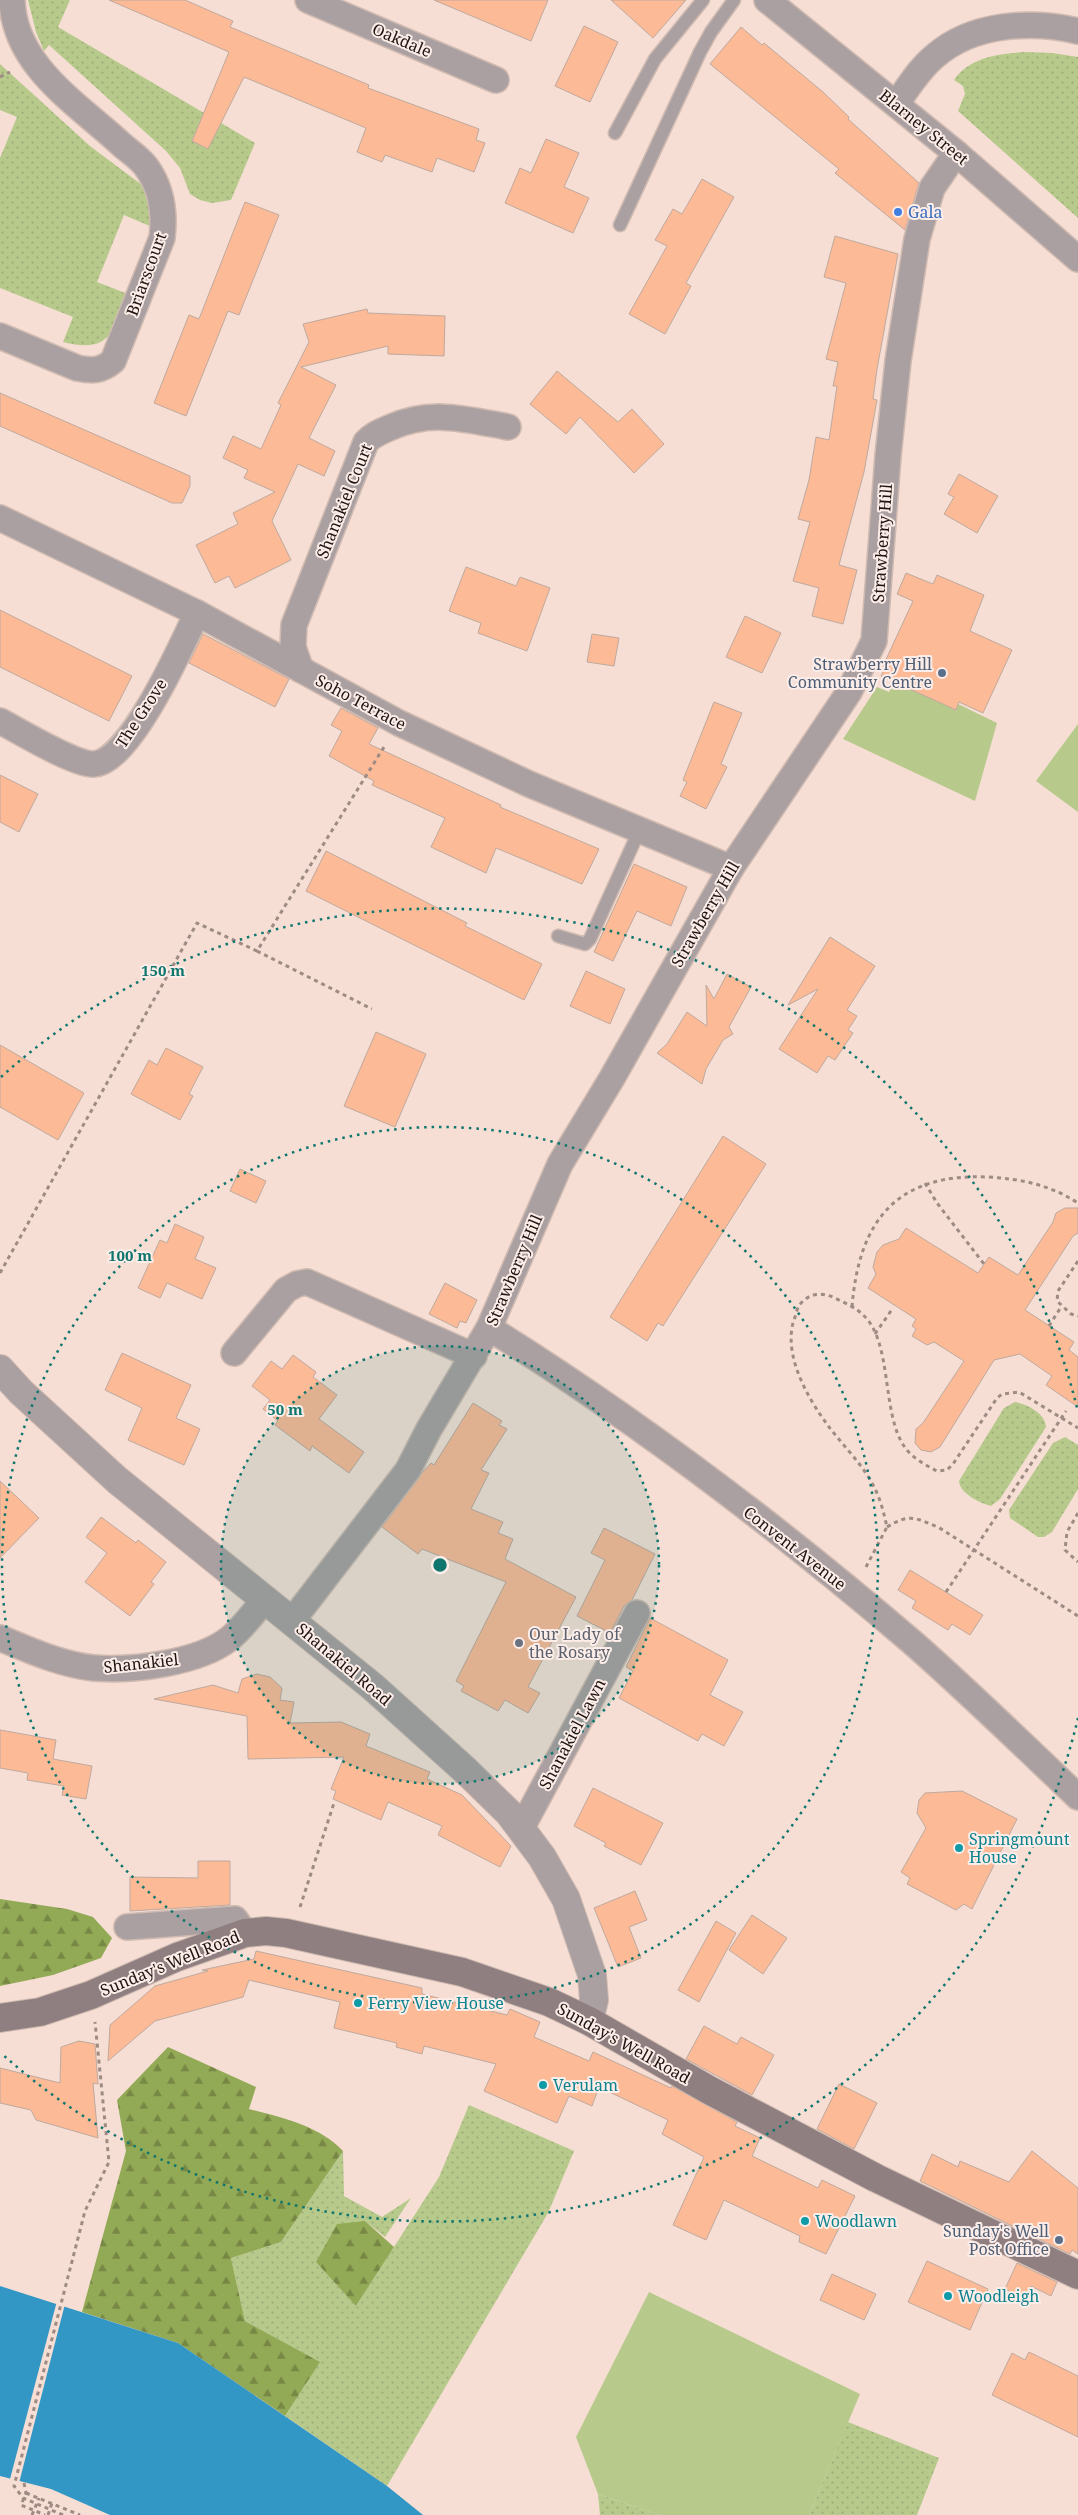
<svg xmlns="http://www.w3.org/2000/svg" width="1078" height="2515" font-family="'Noto Serif',serif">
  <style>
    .grass { fill: url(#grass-dots) }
    .forest { fill: url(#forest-firs) }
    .garden { fill: #b7ca8c }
    .water { fill: #3297c5 }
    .pier { fill: #f6ded4 }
    .building { fill: #fcba96; stroke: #bfa99e }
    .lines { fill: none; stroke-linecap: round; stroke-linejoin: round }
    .service-casing { stroke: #cfbab1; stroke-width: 15 }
    .minor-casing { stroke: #cfbab1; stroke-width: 28 }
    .tertiary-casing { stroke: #cfbab1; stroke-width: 30 }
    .secondary-casing { stroke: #cfbab1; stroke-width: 30 }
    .path { stroke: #9d8b84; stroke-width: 3; stroke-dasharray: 4 4; stroke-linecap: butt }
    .service { stroke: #aba0a1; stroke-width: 12 }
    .minor { stroke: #aba0a1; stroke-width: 25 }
    .tertiary { stroke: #aba0a1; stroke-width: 28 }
    .secondary { stroke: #8f7f81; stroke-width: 28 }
    .ring { fill: none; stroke: #0f766e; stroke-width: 2.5; stroke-dasharray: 2.5 5 }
    .shop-dot { fill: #3f7fe0; stroke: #fcede8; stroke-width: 2 }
    .service-dot { fill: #5c6f8a; stroke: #fcede8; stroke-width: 2 }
    .worship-dot { fill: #6b7280; stroke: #fcede8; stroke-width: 2 }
    .culture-dot { fill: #0f9aa8; stroke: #fcede8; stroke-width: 2 }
    .labels { text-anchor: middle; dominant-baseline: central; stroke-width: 4; stroke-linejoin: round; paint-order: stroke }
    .street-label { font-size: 16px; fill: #1e1512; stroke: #fcede8 }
    .shop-label { font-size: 16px; fill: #366cbe; stroke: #fcede8; text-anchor: start }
    .service-label { font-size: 16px; fill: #4e5e75; stroke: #fcede8; text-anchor: end }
    .worship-label { font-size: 16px; fill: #5b616d; stroke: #fcede8; text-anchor: start }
    .culture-label { font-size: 16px; fill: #0d838f; stroke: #fcede8; text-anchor: start }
    .centre { fill: #0f766e; stroke: #fcede8; stroke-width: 2.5 }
    .ring-label { font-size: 15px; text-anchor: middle; font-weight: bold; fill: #0f766e; stroke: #fcede8; stroke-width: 4; stroke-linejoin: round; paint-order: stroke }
  </style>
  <defs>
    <pattern id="grass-dots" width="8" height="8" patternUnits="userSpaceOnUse" patternTransform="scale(1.25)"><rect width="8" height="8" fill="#b7ca8c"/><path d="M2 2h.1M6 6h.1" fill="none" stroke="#9dad78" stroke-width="1.8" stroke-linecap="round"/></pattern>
    <pattern id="forest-firs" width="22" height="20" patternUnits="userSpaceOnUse" patternTransform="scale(1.25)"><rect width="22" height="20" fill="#92a955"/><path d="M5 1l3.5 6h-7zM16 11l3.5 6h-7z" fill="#778845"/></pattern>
  </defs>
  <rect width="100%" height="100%" fill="#f6ded4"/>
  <g class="grass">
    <polygon points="28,0 70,0 58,27 255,143 231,200 212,203 200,200 190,194 180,168 166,151 49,45 44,51 36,32"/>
    <path d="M1024,52l28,1 26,4v161l-120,-107 7,-17 -2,-8 -9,-6c16,-23 44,-26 70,-28z"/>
    <path d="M0,64l90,82 52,39 7,10 3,32 -28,-12 -27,67 31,12c-16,38 -17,60 -65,48l10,-25 -73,-29v-130l17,-41 -17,-7z"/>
    <path d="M1015,1402c12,2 30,11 31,25l-46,72 -9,7c-11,-3 -31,-12 -32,-25l45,-73z"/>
    <polygon points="1065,1437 1078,1445 1078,1489 1052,1532 1044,1537 1038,1537 1010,1518 1009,1510 1053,1443"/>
    <polygon points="469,2105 574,2151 548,2213 387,2486 285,2416 319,2362 245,2321 231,2258 281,2242 343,2151 344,2196 382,2217 411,2198 385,2237 365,2221 356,2306 439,2177"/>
    <polygon points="848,2422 939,2458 917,2515 809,2515"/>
    <polygon points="598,2494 659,2515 600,2515"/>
  </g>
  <g class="forest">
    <polygon points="0,1899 67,1909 93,1917 112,1938 101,1958 53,1975 0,1986"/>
    <path d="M168,2047l88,40 -7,22c31,8 71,17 94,42l-62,91 -50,16 14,63 75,41 -35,54 -107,-73 -96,-31 44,-161 -9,-51z"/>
    <polygon points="365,2221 394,2247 356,2306 316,2262 337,2224"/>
  </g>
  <g class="garden">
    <polygon points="913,682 997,723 975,801 843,739 877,687 889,692 893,684 908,690"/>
    <polygon points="1078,724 1078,812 1036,781"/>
    <polygon points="649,2292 860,2394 809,2515 659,2515 598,2494 576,2437"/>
  </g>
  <polygon class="water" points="0,2286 178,2343 387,2486 423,2515 110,2515 51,2489 0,2476"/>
  <polygon class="pier" points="57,2301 65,2304 19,2483 10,2479"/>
  <g class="building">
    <polygon points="109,0 185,0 233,21 230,27 369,85 368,88 479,129 476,140 485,143 474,172 437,158 432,172 385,155 382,162 357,152 366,128 244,77 208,149 192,141 229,52"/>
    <polygon points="434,0 548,0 531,41"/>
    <polygon points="611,0 686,0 653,38"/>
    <polygon points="584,26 618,42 590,102 555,86"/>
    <polygon points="741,27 762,45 764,43 823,92 849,117 848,119 919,183 905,230 835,173 839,169 710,64"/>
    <polygon points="546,139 579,153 564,187 589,198 573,233 505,203 520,168 531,173"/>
    <polygon points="702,179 734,197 686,283 691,286 665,334 629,314 667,246 655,240 673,209 682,214"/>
    <polygon points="245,202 279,215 239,315 228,311 186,416 154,403 189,315 199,319"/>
    <polygon points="835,236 898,254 877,369 873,399 877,400 864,472 839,565 857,570 843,624 812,616 819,588 793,581 810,522 798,519 809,480 816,437 829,440 837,386 833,386 838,362 826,359 846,283 824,277"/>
    <polygon points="367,309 368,313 445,316 444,356 388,354 388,346 301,367 336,385 309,438 335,451 324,476 298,464 272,521 291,560 235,588 229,576 215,583 196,545 238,524 233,513 275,492 244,478 248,470 223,458 233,436 261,449 281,405 278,403 309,342 303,324"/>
    <polygon points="557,371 618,422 632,409 664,444 634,473 580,417 566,434 530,404"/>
    <polygon points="0,393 190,476 190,486 182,503 172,503 0,426"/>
    <polygon points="959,474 998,496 977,533 944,514 954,497 948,494"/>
    <polygon points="466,567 516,586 520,577 550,588 527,651 478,633 481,623 449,611"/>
    <polygon points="906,573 933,584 937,575 984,595 970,631 1012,650 983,713 959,702 956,710 881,676 885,668 883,666 913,601 897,594"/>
    <polygon points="0,610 132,676 109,721 0,667"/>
    <polygon points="745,616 781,633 762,673 726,657"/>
    <polygon points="203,634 289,679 275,707 189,663"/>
    <polygon points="592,634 619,638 614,666 587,662"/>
    <polygon points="714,702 742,713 721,764 727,767 706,809 680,796 687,782 683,780"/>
    <polygon points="341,708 378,728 369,744 501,805 500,807 599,849 582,884 496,848 486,873 431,847 445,818 372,785 374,781 329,756 342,731 331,725"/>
    <polygon points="0,775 38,794 19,832 0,822"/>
    <polygon points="326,851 467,923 465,926 542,964 524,1000 306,891"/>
    <polygon points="634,864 687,887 671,926 637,911 613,961 594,952"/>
    <polygon points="830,937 875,966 847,1010 857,1016 848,1030 853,1033 835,1060 828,1056 817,1073 779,1049 818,989 788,1005"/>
    <polygon points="586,971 625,989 610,1024 570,1006"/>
    <polygon points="727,974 751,987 729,1027 733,1034 723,1040 706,1069 702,1084 657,1053 667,1044 687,1012 707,1026 706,985 714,999"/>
    <polygon points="376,1032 426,1054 395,1127 344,1106"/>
    <polygon points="0,1045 84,1093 58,1140 0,1107"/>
    <polygon points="166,1048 203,1067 189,1094 193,1096 180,1120 131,1094 149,1060 157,1065"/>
    <polygon points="723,1136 766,1164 663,1326 658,1323 647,1341 610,1317"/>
    <polygon points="240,1169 266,1181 256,1203 230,1191"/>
    <polygon points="1065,1208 1078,1208 1078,1233 1073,1236 1025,1310 1074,1342 1069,1350 1078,1357 1078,1407 1046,1385 1052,1376 1020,1354 994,1360 940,1447 931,1452 921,1450 915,1443 916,1429 923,1423 964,1361 934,1342 927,1345 912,1336 916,1329 912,1326 916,1319 868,1288 876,1274 873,1267 877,1252 883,1245 899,1239 906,1228 978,1273 989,1257 1018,1275 1053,1222 1056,1213"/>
    <polygon points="175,1224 204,1237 195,1259 216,1268 202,1299 167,1283 160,1298 138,1288 160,1240 167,1243"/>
    <polygon points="445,1283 477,1300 466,1323 460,1321 457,1328 429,1314"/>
    <polygon points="122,1353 191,1385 176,1418 200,1429 184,1465 128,1440 142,1408 105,1390"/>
    <polygon points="293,1355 316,1372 313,1377 337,1395 319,1419 364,1452 349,1473 312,1446 310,1451 275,1425 278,1421 263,1409 270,1400 252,1386 271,1361 282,1369"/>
    <polygon points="473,1403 502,1421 499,1425 507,1429 481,1470 489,1473 471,1509 503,1522 498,1533 513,1539 505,1559 576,1597 528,1687 540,1693 528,1713 505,1700 498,1711 461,1691 464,1686 456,1681 506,1582 422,1549 418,1554 382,1527 422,1473 431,1463 434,1465"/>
    <polygon points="0,1481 39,1518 0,1558"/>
    <polygon points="101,1517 136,1543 138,1540 166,1562 151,1582 154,1584 130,1616 85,1582 107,1553 86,1537"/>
    <polygon points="604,1528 655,1554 632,1600 624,1606 610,1633 577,1616 605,1560 591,1553"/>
    <polygon points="910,1570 983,1615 970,1635 952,1624 948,1630 912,1608 916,1601 898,1590"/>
    <polygon points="650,1618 728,1660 710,1695 743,1712 724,1746 702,1734 698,1741 619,1698 633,1671 626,1667"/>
    <polygon points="257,1674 270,1677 282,1688 280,1700 294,1702 290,1723 341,1722 370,1734 366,1746 430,1772 427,1779 462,1795 511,1846 500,1867 438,1835 442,1826 388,1802 381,1820 333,1799 336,1791 331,1789 344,1757 248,1759 247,1716 154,1699 213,1685 238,1693 242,1679"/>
    <polygon points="0,1730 56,1740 53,1759 92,1766 86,1799 62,1795 64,1786 27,1780 28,1773 0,1768"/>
    <polygon points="593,1788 663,1823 641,1865 604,1846 606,1843 574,1826"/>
    <polygon points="962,1791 1017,1819 972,1909 964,1904 956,1910 907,1884 910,1878 901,1872 926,1828 917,1813 919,1800 925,1793"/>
    <polygon points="198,1861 230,1861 230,1905 130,1911 130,1877 198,1878"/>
    <polygon points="635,1891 647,1920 629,1927 641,1958 618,1967 594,1908"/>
    <polygon points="752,1915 787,1938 763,1974 729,1950"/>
    <polygon points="716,1921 736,1933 699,2002 678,1990"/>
    <polygon points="256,1951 422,1988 422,1994 507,2015 510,2009 540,2022 534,2037 589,2061 593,2052 671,2088 672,2086 737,2122 735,2126 760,2138 752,2156 818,2188 822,2180 855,2196 826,2254 799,2242 800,2236 724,2200 706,2240 673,2225 704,2157 662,2134 668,2120 599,2087 592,2106 569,2096 557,2123 484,2091 496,2064 424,2046 422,2054 396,2047 397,2043 334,2028 340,2002 249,1980 243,1997 155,2021 108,2061 110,2025 155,1986 208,1971 202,1970 254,1959"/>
    <polygon points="704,2026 737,2044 741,2037 774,2055 752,2095 686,2059"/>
    <polygon points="79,2041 95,2044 98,2084 93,2083 98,2138 36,2120 31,2110 0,2103 0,2068 60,2083 61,2047"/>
    <polygon points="839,2084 877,2103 854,2149 817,2129"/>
    <polygon points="1032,2151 1078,2188 1078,2254 1072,2250 1070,2254 920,2181 932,2154 958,2167 960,2161 1009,2182"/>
    <polygon points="927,2261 988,2289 970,2330 908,2302"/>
    <polygon points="1017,2263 1057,2282 1051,2296 1031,2286 1025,2299 1005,2289"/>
    <polygon points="832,2274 876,2294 864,2320 820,2300"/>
    <polygon points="1029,2352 1078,2376 1078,2437 992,2395 1012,2353 1025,2360"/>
  </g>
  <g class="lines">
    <defs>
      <g id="service">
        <polyline points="615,133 655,59 703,0"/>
        <polyline points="620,225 700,52 711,32 734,0"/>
        <polyline points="558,936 585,944 590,939 640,829"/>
      </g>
      <g id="minor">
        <polyline points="308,0 496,80"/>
        <polyline points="767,0 956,153 1078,259"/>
        <path d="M896,104c12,-16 23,-35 39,-48 38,-33 96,-36 143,-25"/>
        <path d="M0,336l77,32c16,3 24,3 36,-7l49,-123c3,-25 0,-49 -15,-70 -6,-9 -17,-16 -25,-23 -44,-41 -108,-79 -110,-145"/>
        <polyline points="0,518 197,613 399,723 529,784 731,868"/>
        <path d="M301,670l-8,-23 1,-22 72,-183c6,-7 14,-10 23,-14 42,-19 76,-9 119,-1"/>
        <path d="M0,721c19,10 75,44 94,43 36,-2 88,-119 103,-151"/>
        <path d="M489,1328c146,91 292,202 423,314 57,50 111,103 166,155"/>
        <polyline points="234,1353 286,1290 297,1284 307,1282 474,1356"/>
        <polyline points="292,1621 408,1470 429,1429 489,1328 560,1164 612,1078 731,868 849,692 874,641 888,456 898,361 917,239 932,188 956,153"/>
        <path d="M0,1638c29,12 62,27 94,30 39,3 104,-5 135,-29 14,-11 25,-27 36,-40"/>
        <polyline points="521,1829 637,1613"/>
        <polyline points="127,1927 235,1919 245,1933"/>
      </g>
      <polyline id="tertiary" points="0,1369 21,1392 117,1480 373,1687 466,1771 509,1813 542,1857 566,1899 592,1975 594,2000 589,2021"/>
      <polyline id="secondary" points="0,2018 40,2012 91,1995 177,1957 245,1933 266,1931 286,1933 462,1972 549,2002 589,2021 709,2090 876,2178 1078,2275"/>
    </defs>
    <use href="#service" class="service-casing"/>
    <use href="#minor" class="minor-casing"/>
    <use href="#tertiary" class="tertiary-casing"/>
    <use href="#secondary" class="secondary-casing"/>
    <g class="path">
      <polyline points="0,77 10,72"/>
      <polyline points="257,951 372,1009"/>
      <polyline points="925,1183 937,1203 984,1264"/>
      <polyline points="1078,1261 1058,1291 1057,1301 1071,1314 1078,1316"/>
      <polyline points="0,1273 197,923 257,951 384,747"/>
      <path d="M852,1307c7,-88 46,-134 136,-130 34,2 62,8 90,26"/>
      <polyline points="1049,1326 1061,1307"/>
      <polyline points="875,1334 893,1308"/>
      <polyline points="1078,1513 1067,1532 1065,1550 1078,1562"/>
      <path d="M887,1527c23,-14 28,-9 51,0l140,89"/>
      <path d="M866,1567l21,-40c-4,-18 -8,-33 -18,-49 -11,-18 -27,-34 -40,-51 -20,-27 -45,-69 -36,-104 3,-7 3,-15 9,-21 11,-11 24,-9 37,-2 8,4 17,8 23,14 31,26 19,98 42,132 7,11 21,19 33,25l10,-1 6,-6 44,-66 5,-4 17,-2 59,36"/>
      <polyline points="946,1592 1066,1411"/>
      <polyline points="300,1907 334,1803"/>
      <polyline points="24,2483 26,2493 21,2505 45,2515"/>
      <polyline points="26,2493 80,2515"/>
      <polyline points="32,2515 39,2498"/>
      <polyline points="48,2515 52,2503"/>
      <polyline points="63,2515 23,2498 14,2486 85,2211 109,2162 95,2022"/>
    </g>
    <use href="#service" class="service"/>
    <use href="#minor" class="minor"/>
    <use href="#tertiary" class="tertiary"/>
    <use href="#secondary" class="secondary"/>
  </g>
  <circle cx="440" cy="1565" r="219" fill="#0f766e" fill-opacity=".12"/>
  <g class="ring">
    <circle cx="440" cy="1565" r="219"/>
    <circle cx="440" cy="1565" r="438"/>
    <path d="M1078 1718A656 656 0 0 1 1 2053M1 1077A656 656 0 0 1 1078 1412"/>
  </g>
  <circle class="shop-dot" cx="898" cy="212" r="5"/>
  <g class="service-dot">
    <circle cx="942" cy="673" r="5"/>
    <circle cx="1059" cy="2240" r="5"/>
  </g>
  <circle class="worship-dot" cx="519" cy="1643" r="5"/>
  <g class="culture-dot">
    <circle cx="959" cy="1848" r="5"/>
    <circle cx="358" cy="2003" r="5"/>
    <circle cx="543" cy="2085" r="5"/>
    <circle cx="805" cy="2221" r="5"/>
    <circle cx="948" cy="2296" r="5"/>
  </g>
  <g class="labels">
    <g class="street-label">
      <text transform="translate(402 40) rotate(23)">Oakdale</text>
      <text transform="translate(924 127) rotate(39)">Blarney Street</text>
      <text transform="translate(146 274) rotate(-70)">Briarscourt</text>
      <text transform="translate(344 501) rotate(-68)">Shanakiel Court</text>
      <text transform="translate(882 543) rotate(-86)">Strawberry Hill</text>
      <text transform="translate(361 702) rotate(28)">Soho Terrace</text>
      <text transform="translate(141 713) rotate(-57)">The Grove</text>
      <text transform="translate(705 914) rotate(-60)">Strawberry Hill</text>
      <text transform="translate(514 1270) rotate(-67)">Strawberry Hill</text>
      <text transform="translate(795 1548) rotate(38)">Convent Avenue</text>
      <text transform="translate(141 1663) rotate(-6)">Shanakiel</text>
      <text transform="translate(344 1664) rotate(40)">Shanakiel Road</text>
      <text transform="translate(572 1734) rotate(-62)">Shanakiel Lawn</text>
      <text transform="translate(170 1963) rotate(-22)">Sunday's Well Road</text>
      <text transform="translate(624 2043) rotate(29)">Sunday's Well Road</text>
    </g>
    <g class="shop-label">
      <text x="908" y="212">Gala</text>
    </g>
    <g class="service-label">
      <text x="932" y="664">Strawberry Hill<tspan x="932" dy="18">Community Centre</tspan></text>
      <text x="1049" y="2231">Sunday's Well<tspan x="1049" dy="18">Post Office</tspan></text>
    </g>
    <g class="worship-label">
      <text x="529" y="1634">Our Lady of<tspan x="529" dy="18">the Rosary</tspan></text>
    </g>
    <g class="culture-label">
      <text x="969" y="1839">Springmount<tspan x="969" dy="18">House</tspan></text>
      <text x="368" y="2003">Ferry View House</text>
      <text x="553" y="2085">Verulam</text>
      <text x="815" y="2221">Woodlawn</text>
      <text x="958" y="2296">Woodleigh</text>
    </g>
  </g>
  <circle cx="440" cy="1565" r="8" class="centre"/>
  <g class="ring-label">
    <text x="163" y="976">150 m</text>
    <text x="130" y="1261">100 m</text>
    <text x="285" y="1415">50 m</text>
  </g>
</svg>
